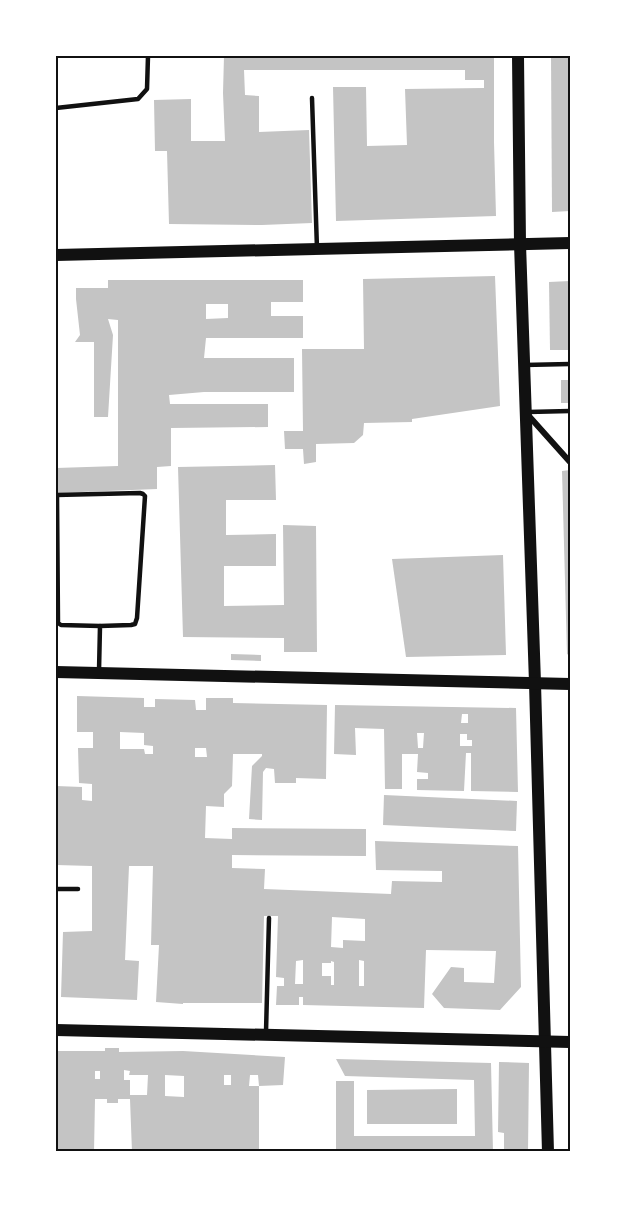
<svg xmlns="http://www.w3.org/2000/svg" width="626" height="1207" font-family="Helvetica,sans-serif">
  <style>
    .building { fill: #c4c4c4; fill-rule: evenodd }
    .lines { fill: none; stroke-linecap: round; stroke-linejoin: round }
    .service { stroke: #111; stroke-width: 4.5 }
    .minor { stroke: #111; stroke-width: 6 }
    .secondary { stroke: #111; stroke-width: 12 }
    .neatline { fill: none; stroke: #111; stroke-width: 2 }
  </style>
  <rect width="100%" height="100%" fill="#fff"/>
  <g class="building">
    <polygon points="224,56 494,56 494,142 496,216 336,221 333,87 366,87 367,146 407,145 405,89 484,88 484,80 465,80 465,70 244,70 245,95 259,96 259,132 309,130 312,223 262,225 169,224 167,151 155,151 154,100 191,99 191,141 225,141 223,93"/>
    <polygon points="551,56 570,56 570,211 552,212"/>
    <polygon points="495,276 500,406 412,419 412,422 364,423 363,435 354,443 316,444 316,462 304,464 303,449 285,449 284,431 303,431 302,349 364,349 363,279"/>
    <path d="M108,280h195v22h-32v14h32v22h-97l-2,20h90v34h-90l-35,3 1,9h98v23l-97,1v38l-14,1v22l-101,4v-25l62,-2v-146l-10,-1 5,16 -5,82h-14v-75h-19l5,-7 -4,-36v-11h32zM206,304h22v14l-22,1z"/>
    <polygon points="570,281 570,350 550,350 549,282"/>
    <rect x="561" y="380" width="9" height="23"/>
    <polygon points="275,465 276,500 226,500 226,535 276,534 276,566 224,566 224,606 284,605 283,525 316,526 317,652 284,652 284,638 183,637 178,467"/>
    <polygon points="570,470 570,656 567,654 562,471"/>
    <polygon points="503,555 506,655 406,657 392,559"/>
    <polygon points="231,654 261,655 261,661 231,660"/>
    <path d="M77,696l67,2v9h11v-8l40,1 1,10h10v-12h27v5l94,2 -1,74 -30,-1v5h-21l-1,-14 -8,-1 -3,4 -1,48 -13,-1 3,-53 10,-10v-2h-29l-1,32 -8,8v13l-18,-1 -1,32 27,1v-11l134,1v27l-134,-1v13l33,1 -1,20 127,5 1,-13 50,1v-11l-66,-1 -1,-29 143,5 3,141 -21,23 -56,-2 -12,-14 19,-27 13,1v14l30,1 2,-32 -70,-1 -2,58 -121,-3v-8h-4v8h-23l1,-19h7v-8l-8,-1 2,-61h-14l-2,87h-79v1l-27,-2 3,-57h-8l2,-79h-24l-4,94 14,1 -2,39 -76,-3 2,-65 29,-1v-65l-36,-1v-79l26,1v13l10,1v-17l-13,-1 -1,-35h15v-16h-16zM120,732l24,1v12l9,1v8h-8l-1,-5h-24zM195,748h11l1,9h-12zM332,917l33,2v22l-22,-1v8l-12,-1zM303,960v24h-8l1,-23zM359,960l5,1v25h-5zM331,961l3,1v23h-3v-9h-9v-13h9z"/>
    <path d="M335,705l181,3 2,84 -47,-1v-38h-5l-2,38 -47,-1v-11h11v-6l-11,-1 1,-18h-16v35h-17l-1,-60 -29,-1 1,27 -22,-1zM462,714h6v9h-7zM417,733h7l-1,15h-5zM460,734h7v6h5v6h-12z"/>
    <polygon points="384,795 517,801 516,831 383,825"/>
    <path d="M105,1048h14v4l64,-1 102,6 -2,28 -24,1 -1,-11h-8l-1,11h10v66h-127l-2,-53h-12v4h-11v-4h-12l-1,53h-38v-101h49zM124,1070l6,1 -1,4h19l-1,20h-17v-15h-6zM95,1071h5v8h-5zM165,1075l19,1v21l-19,-1zM224,1075h7v10h-7z"/>
    <polygon points="336,1059 491,1063 493,1152 336,1152 336,1081 354,1081 354,1136 475,1136 474,1080 345,1076"/>
    <polygon points="499,1062 529,1063 528,1152 504,1152 504,1133 498,1132"/>
    <polygon points="457,1089 457,1124 367,1124 367,1090"/>
  </g>
  <g class="lines">
    <g class="service">
      <polyline points="312,98 317,249"/>
      <polyline points="56,108 138,99 147,89 148,56"/>
      <polyline points="524,365 570,364"/>
      <polyline points="528,412 570,411"/>
      <polyline points="56,495 140,493 143,494 145,496 137,618 135,624 131,625 100,626 99,671"/>
      <polyline points="57,495 58,623 61,625 100,626"/>
      <polyline points="56,889 78,889"/>
      <polyline points="266,1032 269,918"/>
    </g>
    <polyline class="minor" points="528,415 570,462"/>
    <g class="secondary">
      <polyline points="518,56 520,244 535,683 548,1152"/>
      <polyline points="56,255 570,243"/>
      <polyline points="56,672 570,684"/>
      <polyline points="56,1030 570,1042"/>
    </g>
  </g>
  <rect width="626" height="1207" fill="none" stroke="#ffffff" stroke-width="114"/>
  <rect x="57" y="57" width="512" height="1093" class="neatline"/>
</svg>
